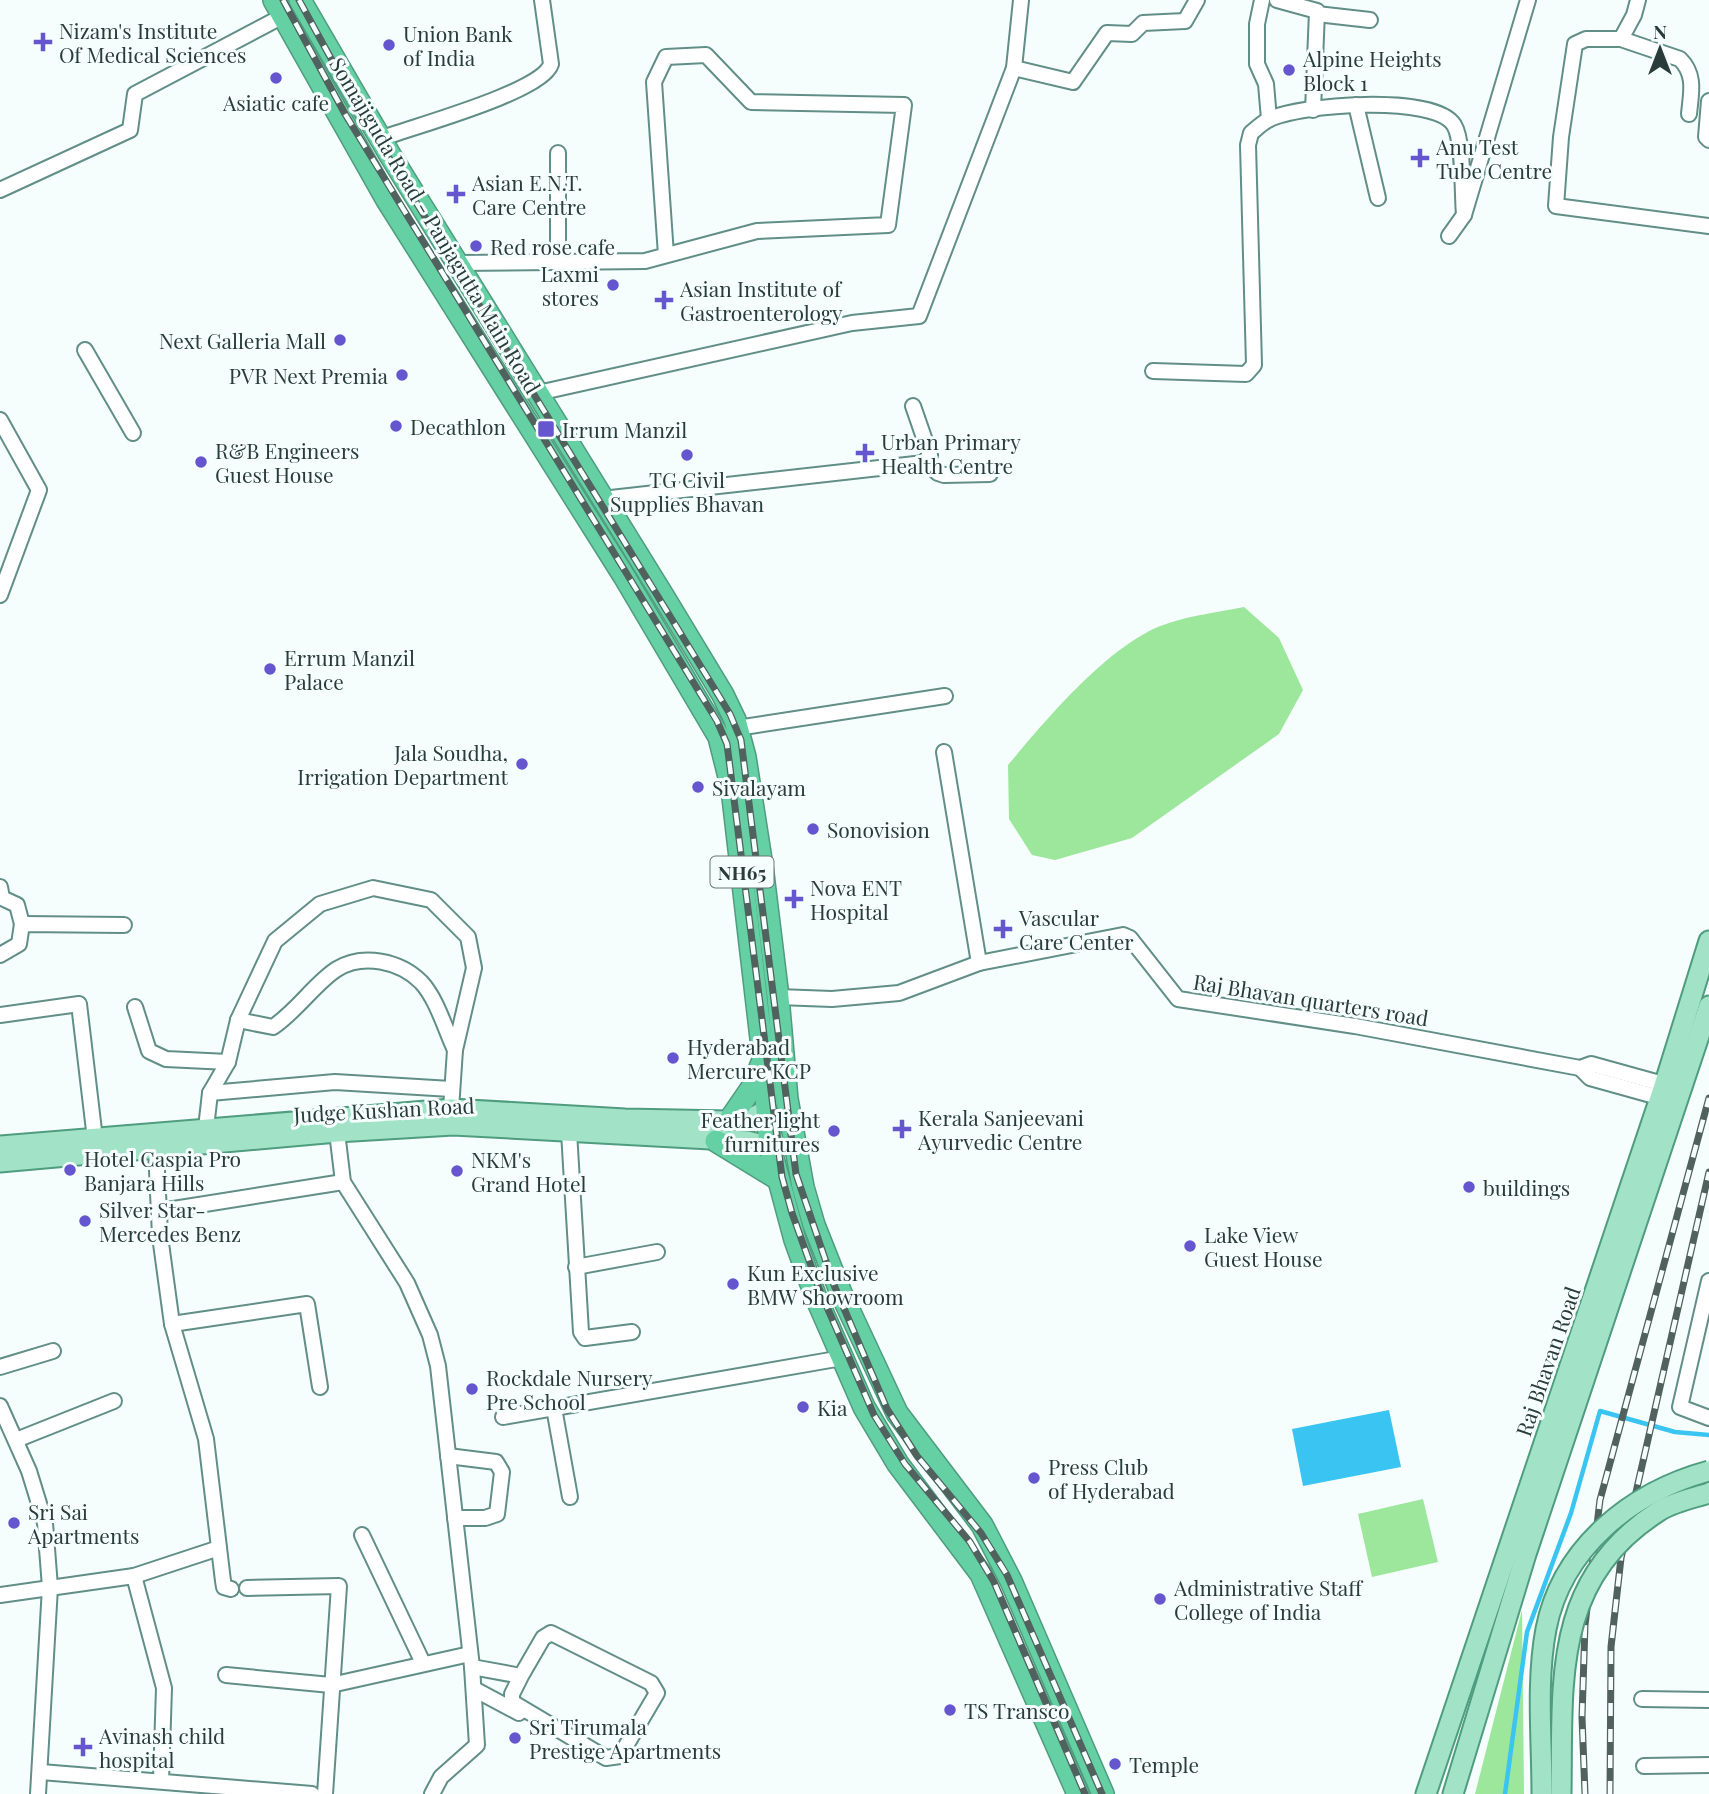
<svg xmlns="http://www.w3.org/2000/svg" width="1709" height="1794" font-family="'Playfair Display',serif">
  <style>
    .green { fill: #9ce79c }
    .water { fill: #3ac4f1 }
    .lines { fill: none; stroke-linecap: round; stroke-linejoin: round }
    .stream { stroke: #3ac4f1; stroke-width: 4.5 }
    .minor-casing { stroke: #628e88; stroke-width: 18 }
    .major-casing { stroke: #4f9c7f; stroke-width: 23 }
    .highway-casing { stroke: #4f9c7f; stroke-width: 24 }
    .minor { stroke: #fff; stroke-width: 14 }
    .major { stroke: #a2e3c8; stroke-width: 19 }
    .highway { stroke: #64d0a4; stroke-width: 21 }
    .rail-casing { stroke: #50615e; stroke-width: 7 }
    .rail { stroke: #f5fefc; stroke-width: 4.5; stroke-dasharray: 13; stroke-linecap: butt }
    .major-bridge-casing { stroke: #4f9c7f; stroke-width: 23; stroke-linecap: butt }
    .major-bridge { stroke: #a2e3c8; stroke-width: 19 }
    .poi-dot { fill: #6555ce; stroke: #f5fefc; stroke-width: 2.5 }
    .labels { text-anchor: middle; dominant-baseline: central; stroke-width: 6; stroke-linejoin: round; paint-order: stroke }
    .shield { fill: #f5fefc; stroke: #667674; stroke-width: 2 }
    .shield-label { font-size: 19px; font-weight: bold; fill: #293c39 }
    .poi-label { font-size: 21px; fill: #293c39; stroke: #f5fefc; text-anchor: start }
    .street-label { font-size: 21px; fill: #293c39; stroke: #f5fefc }
  </style>
  <rect width="100%" height="100%" fill="#f5fefc"/>
  <g class="green">
    <path d="M1244,607l35,31 24,52 -24,44 -147,104 -77,22 -23,-5 -23,-36 -1,-54c38,-45 104,-125 161,-142 24,-8 50,-11 75,-16z"/>
    <polygon points="1423,1499 1438,1562 1372,1577 1358,1514"/>
    <polygon points="1522,1610 1524,1794 1475,1794"/>
  </g>
  <polygon class="water" points="1389,1410 1401,1467 1303,1486 1292,1429"/>
  <g class="lines">
    <polyline class="stream" points="1505,1794 1527,1632 1571,1513 1600,1411 1675,1432 1709,1435"/>
    <defs>
      <g id="minor">
        <polyline points="1262,0 1257,24 1257,64 1266,84 1269,119"/>
        <polyline points="1277,0 1317,11 1313,110"/>
        <polyline points="1638,0 1634,15 1621,39 1586,39 1575,44 1561,137 1556,206 1709,226"/>
        <polyline points="1317,14 1370,20"/>
        <path d="M1621,39l59,20c16,16 11,34 9,55"/>
        <polyline points="1014,68 1073,82 1107,33 1132,34 1143,23 1185,21 1197,0"/>
        <polyline points="1709,101 1706,137 1709,140"/>
        <polyline points="1356,105 1378,198"/>
        <path d="M380,139c31,-12 163,-47 171,-75l-9,-64"/>
        <polyline points="558,153 558,263"/>
        <polyline points="0,190 130,130 135,94 283,16"/>
        <polyline points="1449,236 1464,215 1528,0"/>
        <polyline points="458,263 645,261 757,231 888,225 904,105 751,102 706,55 666,57 654,82 666,255"/>
        <polyline points="85,350 133,433"/>
        <path d="M1153,371l93,3 8,-9 -6,-220 3,-12c5,-4 11,-10 17,-13 30,-16 167,-26 186,5 10,16 8,70 10,90"/>
        <polyline points="538,393 852,323 919,316 1014,68 1021,0"/>
        <polyline points="0,420 39,490 0,595"/>
        <polyline points="926,462 938,473 944,475 990,474"/>
        <polyline points="602,499 924,463 930,455 913,406"/>
        <polyline points="737,728 945,696"/>
        <polyline points="944,752 979,963"/>
        <polyline points="0,887 2,898 17,905 22,924"/>
        <polyline points="0,955 19,944 22,924 124,925"/>
        <polyline points="778,997 832,999 899,993 979,963 1123,935 1130,938 1178,999 1355,1026 1580,1068 1591,1064 1674,1087"/>
        <polyline points="135,1007 149,1051 166,1059 228,1062"/>
        <polyline points="0,1015 79,1004 95,1139"/>
        <path d="M238,1020l35,7c24,-16 43,-45 64,-58 26,-16 63,-8 84,13 16,17 24,47 34,68"/>
        <polyline points="1580,1068 1590,1078 1669,1100"/>
        <polyline points="210,1093 335,1082 451,1089"/>
        <polyline points="206,1128 210,1093 228,1062 238,1020 275,941 320,904 373,888 431,900 468,937 474,968 455,1050 451,1109"/>
        <polyline points="337,1132 343,1182 407,1283 430,1335 438,1366 472,1667 477,1745 441,1777 432,1794"/>
        <polyline points="569,1132 581,1332 585,1338 632,1332"/>
        <polyline points="156,1149 160,1236 172,1324 206,1439 223,1581 224,1587 231,1589"/>
        <polyline points="161,1211 343,1182"/>
        <polyline points="576,1267 657,1252"/>
        <polyline points="1709,1281 1680,1407 1709,1418"/>
        <polyline points="172,1324 307,1304 320,1387"/>
        <polyline points="0,1367 53,1351"/>
        <polyline points="0,1406 29,1471 45,1523 50,1587 38,1794"/>
        <polyline points="554,1408 570,1497"/>
        <polyline points="503,1417 842,1358"/>
        <polyline points="16,1440 114,1401"/>
        <polyline points="448,1456 496,1462 502,1472 497,1514 485,1518 455,1518"/>
        <polyline points="362,1535 423,1663"/>
        <polyline points="134,1576 164,1688 161,1781"/>
        <polyline points="247,1588 339,1586 325,1794"/>
        <polyline points="0,1595 134,1576 219,1548"/>
        <polyline points="472,1667 521,1676 543,1638 551,1633 651,1683 657,1693 620,1756 606,1758 512,1702 512,1694 521,1676"/>
        <polyline points="226,1675 331,1685 470,1654"/>
        <polyline points="474,1689 519,1713"/>
        <polyline points="1642,1699 1709,1700"/>
        <polyline points="1644,1766 1709,1765"/>
        <polyline points="41,1772 312,1794"/>
      </g>
      <g id="major">
        <polyline points="0,1146 451,1109 625,1119 729,1121 748,1120 767,1110"/>
        <polyline points="0,1162 337,1132 453,1125 747,1141 770,1147"/>
        <polyline points="1426,1794 1663,1089 1709,941"/>
        <polyline points="1453,1794 1526,1554 1709,1006"/>
      </g>
      <g id="highway">
        <polyline points="274,0 387,200 624,576 719,737 732,789 762,1047 770,1147 795,1240 815,1295 864,1407 898,1464 981,1574 1078,1794"/>
        <polyline points="300,0 390,155 662,594 723,695 735,720 745,757 762,866 778,997 787,1099 803,1187 814,1225 841,1293 897,1413 982,1525 1011,1581 1103,1794"/>
        <polyline points="729,1121 753,1086 761,1065"/>
        <polyline points="716,1141 778,1179"/>
      </g>
    </defs>
    <use href="#minor" class="minor-casing"/>
    <use href="#major" class="major-casing"/>
    <use href="#highway" class="highway-casing"/>
    <use href="#minor" class="minor"/>
    <use href="#major" class="major"/>
    <use href="#highway" class="highway"/>
    <defs>
      <g id="rail">
        <polyline points="283,0 345,114 717,721 727,744 782,1177 792,1213 820,1291 874,1415 905,1464 970,1542 994,1582 1085,1794"/>
        <polyline points="299,0 357,106 730,714 741,740 796,1174 834,1285 887,1409 917,1456 981,1533 1007,1575 1102,1794"/>
        <polyline points="1585,1794 1582,1717 1585,1625 1600,1500 1709,1098"/>
        <polyline points="1610,1794 1611,1647 1621,1558 1709,1172"/>
      </g>
    </defs>
    <use href="#rail" class="rail-casing"/>
    <use href="#rail" class="rail"/>
    <defs>
      <g id="major-bridge">
        <path d="M1542,1794c0,-54 -6,-112 4,-165 16,-82 86,-137 163,-158"/>
        <path d="M1561,1794c2,-112 -10,-214 98,-283 14,-9 34,-13 50,-18"/>
      </g>
    </defs>
    <use href="#major-bridge" class="major-bridge-casing"/>
    <use href="#major-bridge" class="major-bridge"/>
  </g>
  <g class="poi-dot">
    <path d="M39.5 31.5h7v7h7v7h-7v7h-7v-7h-7v-7h7z"/>
    <circle cx="389" cy="45" r="7"/>
    <circle cx="1289" cy="70" r="7"/>
    <circle cx="276" cy="78" r="7"/>
    <path d="M1416.5 147.5h7v7h7v7h-7v7h-7v-7h-7v-7h7z"/>
    <path d="M452.5 183.5h7v7h7v7h-7v7h-7v-7h-7v-7h7z"/>
    <circle cx="476" cy="246" r="7"/>
    <circle cx="613" cy="285" r="7"/>
    <path d="M660.5 289.5h7v7h7v7h-7v7h-7v-7h-7v-7h7z"/>
    <circle cx="340" cy="340" r="7"/>
    <circle cx="402" cy="375" r="7"/>
    <circle cx="396" cy="426" r="7"/>
    <rect x="537" y="420" width="18" height="18" rx="3.5"/>
    <path d="M861.5 442.5h7v7h7v7h-7v7h-7v-7h-7v-7h7z"/>
    <circle cx="687" cy="455" r="7"/>
    <circle cx="201" cy="462" r="7"/>
    <circle cx="270" cy="669" r="7"/>
    <circle cx="522" cy="764" r="7"/>
    <circle cx="698" cy="787" r="7"/>
    <circle cx="813" cy="829" r="7"/>
    <path d="M790.5 888.5h7v7h7v7h-7v7h-7v-7h-7v-7h7z"/>
    <path d="M999.5 918.5h7v7h7v7h-7v7h-7v-7h-7v-7h7z"/>
    <circle cx="673" cy="1058" r="7"/>
    <path d="M898.5 1118.5h7v7h7v7h-7v7h-7v-7h-7v-7h7z"/>
    <circle cx="834" cy="1131" r="7"/>
    <circle cx="70" cy="1170" r="7"/>
    <circle cx="457" cy="1171" r="7"/>
    <circle cx="1469" cy="1187" r="7"/>
    <circle cx="85" cy="1221" r="7"/>
    <circle cx="1190" cy="1246" r="7"/>
    <circle cx="733" cy="1284" r="7"/>
    <circle cx="472" cy="1389" r="7"/>
    <circle cx="803" cy="1407" r="7"/>
    <circle cx="1034" cy="1478" r="7"/>
    <circle cx="14" cy="1523" r="7"/>
    <circle cx="1160" cy="1599" r="7"/>
    <circle cx="950" cy="1710" r="7"/>
    <circle cx="515" cy="1738" r="7"/>
    <path d="M79.5 1736.5h7v7h7v7h-7v7h-7v-7h-7v-7h7z"/>
    <circle cx="1115" cy="1764" r="7"/>
  </g>
  <g class="labels">
    <rect class="shield" x="710.5" y="856.5" width="63" height="31" rx="5"/>
    <g class="shield-label">
      <text x="742" y="872">NH65</text>
    </g>
    <g class="poi-label">
      <text x="59" y="30">Nizam's Institute<tspan x="59" dy="24">Of Medical Sciences</tspan></text>
      <text x="403" y="33">Union Bank<tspan x="403" dy="24">of India</tspan></text>
      <text x="1303" y="58">Alpine Heights<tspan x="1303" dy="24">Block 1</tspan></text>
      <text x="276" y="102" text-anchor="middle">Asiatic cafe</text>
      <text x="1436" y="146">Anu Test<tspan x="1436" dy="24">Tube Centre</tspan></text>
      <text x="472" y="182">Asian E.N.T.<tspan x="472" dy="24">Care Centre</tspan></text>
      <text x="490" y="246">Red rose cafe</text>
      <text x="599" y="273" text-anchor="end">Laxmi<tspan x="599" dy="24">stores</tspan></text>
      <text x="680" y="288">Asian Institute of<tspan x="680" dy="24">Gastroenterology</tspan></text>
      <text x="326" y="340" text-anchor="end">Next Galleria Mall</text>
      <text x="388" y="375" text-anchor="end">PVR Next Premia</text>
      <text x="410" y="426">Decathlon</text>
      <text x="562" y="429">Irrum Manzil</text>
      <text x="881" y="441">Urban Primary<tspan x="881" dy="24">Health Centre</tspan></text>
      <text x="215" y="450">R&amp;B Engineers<tspan x="215" dy="24">Guest House</tspan></text>
      <text x="687" y="479" text-anchor="middle">TG Civil<tspan x="687" dy="24">Supplies Bhavan</tspan></text>
      <text x="284" y="657">Errum Manzil<tspan x="284" dy="24">Palace</tspan></text>
      <text x="508" y="752" text-anchor="end">Jala Soudha,<tspan x="508" dy="24">Irrigation Department</tspan></text>
      <text x="712" y="787">Sivalayam</text>
      <text x="827" y="829">Sonovision</text>
      <text x="810" y="887">Nova ENT<tspan x="810" dy="24">Hospital</tspan></text>
      <text x="1019" y="917">Vascular<tspan x="1019" dy="24">Care Center</tspan></text>
      <text x="687" y="1046">Hyderabad<tspan x="687" dy="24">Mercure KCP</tspan></text>
      <text x="918" y="1117">Kerala Sanjeevani<tspan x="918" dy="24">Ayurvedic Centre</tspan></text>
      <text x="820" y="1119" text-anchor="end">Feather light<tspan x="820" dy="24">furnitures</tspan></text>
      <text x="84" y="1158">Hotel Caspia Pro<tspan x="84" dy="24">Banjara Hills</tspan></text>
      <text x="471" y="1159">NKM's<tspan x="471" dy="24">Grand Hotel</tspan></text>
      <text x="1483" y="1187">buildings</text>
      <text x="99" y="1209">Silver Star-<tspan x="99" dy="24">Mercedes Benz</tspan></text>
      <text x="1204" y="1234">Lake View<tspan x="1204" dy="24">Guest House</tspan></text>
      <text x="747" y="1272">Kun Exclusive<tspan x="747" dy="24">BMW Showroom</tspan></text>
      <text x="486" y="1377">Rockdale Nursery<tspan x="486" dy="24">Pre School</tspan></text>
      <text x="817" y="1407">Kia</text>
      <text x="1048" y="1466">Press Club<tspan x="1048" dy="24">of Hyderabad</tspan></text>
      <text x="28" y="1511">Sri Sai<tspan x="28" dy="24">Apartments</tspan></text>
      <text x="1174" y="1587">Administrative Staff<tspan x="1174" dy="24">College of India</tspan></text>
      <text x="964" y="1710">TS Transco</text>
      <text x="529" y="1726">Sri Tirumala<tspan x="529" dy="24">Prestige Apartments</tspan></text>
      <text x="99" y="1735">Avinash child<tspan x="99" dy="24">hospital</tspan></text>
      <text x="1129" y="1764">Temple</text>
    </g>
    <g class="street-label">
      <text transform="translate(436 225) rotate(59)">Somajiguda Road - Panjagutta Main Road</text>
      <text transform="translate(1311 999) rotate(9)">Raj Bhavan quarters road</text>
      <text transform="translate(384 1109) rotate(-3)">Judge Kushan Road</text>
      <text transform="translate(1547 1361) rotate(-71)">Raj Bhavan Road</text>
    </g>
  </g>
  <g transform="translate(1660 49)" stroke="#f5fefc" stroke-width="5" paint-order="stroke">
  <path d="M0-5L12 26L0 18L-12 26Z" fill="#293c39"/>
  <text y="-10" font-size="19" font-weight="bold" text-anchor="middle" fill="#293c39">N</text>
  </g>
</svg>
